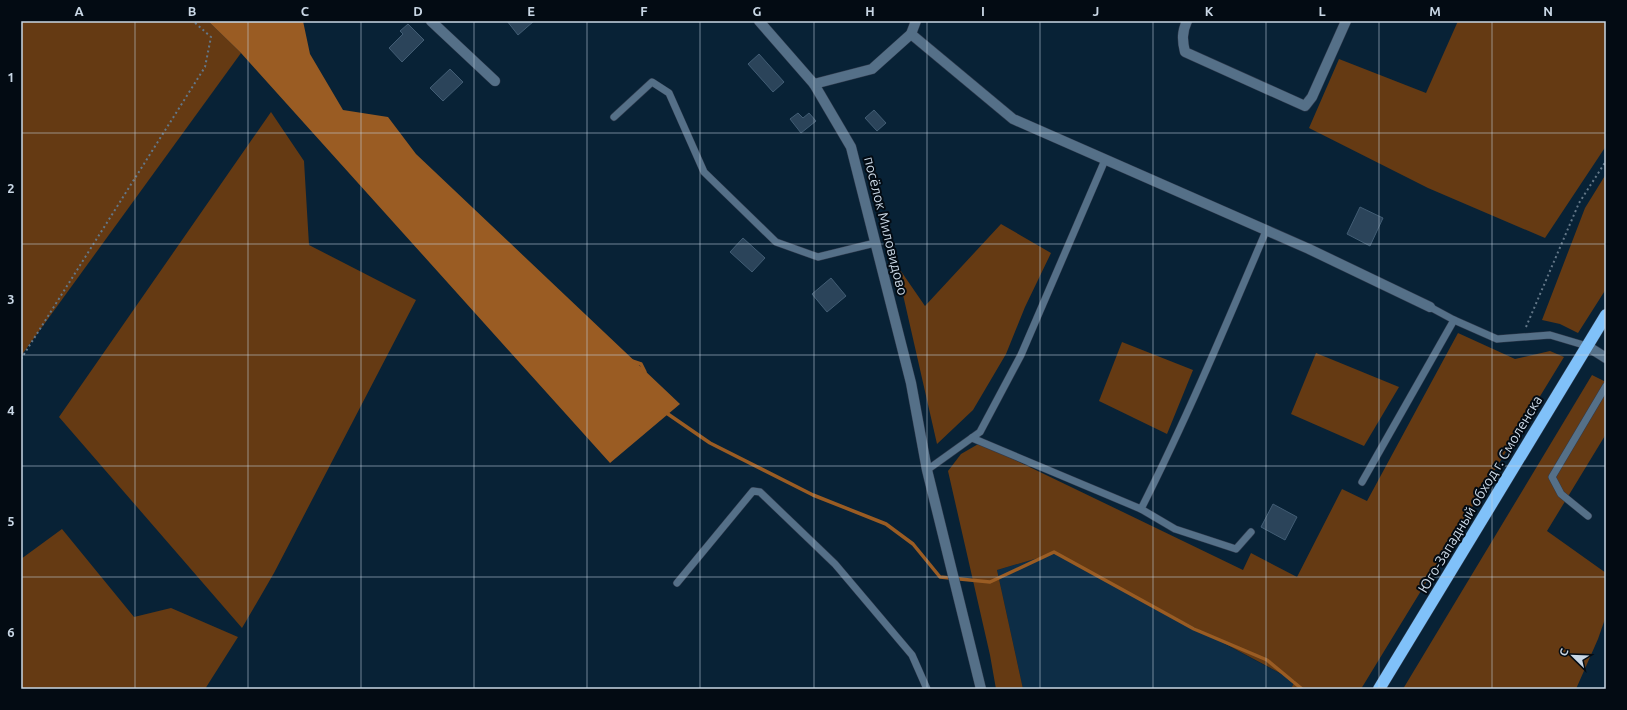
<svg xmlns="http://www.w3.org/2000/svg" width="1627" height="710" font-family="Ubuntu,sans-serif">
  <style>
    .built { fill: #0d2d46 }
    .green { fill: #653a13 }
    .water { fill: #9a5c23 }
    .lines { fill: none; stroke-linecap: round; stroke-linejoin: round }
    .stream { stroke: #9a5c23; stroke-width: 3.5 }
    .building { fill: #2b445a; stroke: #425d74 }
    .lane-casing { stroke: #303b4d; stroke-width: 8 }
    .street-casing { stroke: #303b4d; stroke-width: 11 }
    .highway-casing { stroke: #303b4d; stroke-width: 13 }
    .path { stroke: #637788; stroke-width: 2; stroke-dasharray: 2 3; stroke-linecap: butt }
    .lane { stroke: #557088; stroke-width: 7 }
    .street { stroke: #557088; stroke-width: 10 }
    .highway { stroke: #80c1f9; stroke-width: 12 }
    .grid { fill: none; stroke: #c9d7e5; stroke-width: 1; stroke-opacity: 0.55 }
    .labels { text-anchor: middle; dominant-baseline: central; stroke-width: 4; stroke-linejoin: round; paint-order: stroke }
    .street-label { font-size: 14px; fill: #c9d7e5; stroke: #030b13 }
    .neatline { fill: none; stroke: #c9d7e5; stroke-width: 1.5 }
    .grid-label { font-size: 13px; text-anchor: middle; font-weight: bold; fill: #c9d7e5 }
  </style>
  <rect width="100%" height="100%" fill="#082236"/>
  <polygon class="built" points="1055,553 1296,682 1291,689 1023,689 997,570"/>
  <g class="green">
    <polygon points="21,21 208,21 241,53 21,356"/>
    <polygon points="1458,21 1606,21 1606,146 1545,238 1428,188 1309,128 1339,59 1426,93"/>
    <polygon points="271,112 304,161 309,245 416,300 274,573 242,628 59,417"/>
    <polygon points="1606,174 1606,289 1578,333 1560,324 1542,320 1585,208"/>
    <polygon points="1001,224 1051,253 1025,307 1006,354 973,410 937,444 896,264 925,306"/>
    <polygon points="1458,333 1515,359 1550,351 1564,357 1361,689 1291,689 1295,681 1055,553 997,570 1023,689 996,689 990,655 948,471 961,454 980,443 1243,570 1251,553 1297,577 1342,489 1367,501"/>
    <polygon points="1122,342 1193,370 1167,434 1099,401"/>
    <polygon points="1316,353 1399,387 1364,446 1291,414"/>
    <polygon points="1592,375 1606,382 1606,434 1547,531 1606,573 1606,616 1598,639 1576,689 1403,689"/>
    <polygon points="62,529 134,617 171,608 238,637 205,689 21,689 21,559"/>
  </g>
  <polygon class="water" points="208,21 303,21 310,54 343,110 388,117 416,154 680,404 610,463 241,53"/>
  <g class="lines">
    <g class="stream">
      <polyline points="632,361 641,364 645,372"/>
      <polyline points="665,412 710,443 813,495 886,524 913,544 940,577 990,582 1054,552 1194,629 1267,660 1302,689"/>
    </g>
  </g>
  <g class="building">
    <polygon points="507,21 534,21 518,35"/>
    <polygon points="408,24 424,40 402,62 389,48 403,34 400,31"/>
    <polygon points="759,54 784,82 773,92 748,64"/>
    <polygon points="450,69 463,82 443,101 430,88"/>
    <polygon points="874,110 886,123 877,131 865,118"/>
    <polygon points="798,113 803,118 809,113 816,121 801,133 790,119"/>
    <polygon points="1360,207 1383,218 1370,246 1347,234"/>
    <polygon points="743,238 765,258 752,272 730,252"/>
    <polygon points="831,278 846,296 827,312 812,294"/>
    <polygon points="1273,504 1297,517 1285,540 1261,527"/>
  </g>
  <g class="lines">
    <defs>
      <g id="lane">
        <polyline points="614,117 652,82 669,93 704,172 776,242 818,257 875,243"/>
        <polyline points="1454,320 1497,339 1550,335 1587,346"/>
        <path d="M972,438l169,71c46,-91 85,-184 125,-278"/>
        <polyline points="927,470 980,432 1021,355 1105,160"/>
        <polyline points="1362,482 1454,320 1430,307"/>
        <polyline points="1141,509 1175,529 1236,549 1251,532"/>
        <polyline points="1588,516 1561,494 1552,477 1606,386"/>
        <polyline points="677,583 753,491 760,492 835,564 912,655 927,689"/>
      </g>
      <g id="street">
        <polyline points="431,21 495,81"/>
        <polyline points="759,21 814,84 851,147 911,383 927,470 981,689"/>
        <path d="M1187,21c-5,11 -5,19 -2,31l120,54 7,-9 34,-76"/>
        <polyline points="911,34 1013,119 1309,249 1430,307"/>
        <polyline points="814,84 872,69 911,34 916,21"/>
        <polyline points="1587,346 1606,358"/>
      </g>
      <polyline id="highway" points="1379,689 1606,315"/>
    </defs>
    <use href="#lane" class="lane-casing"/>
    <use href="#street" class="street-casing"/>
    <use href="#highway" class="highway-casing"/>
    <g class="path">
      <polyline points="1526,327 1579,203 1606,161"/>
      <polyline points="21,359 205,67 211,37 193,21"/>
    </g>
    <use href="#lane" class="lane"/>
    <use href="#street" class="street"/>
    <use href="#highway" class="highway"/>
  </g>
  <path class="grid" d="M135,21v668M248,21v668M361,21v668M474,21v668M587,21v668M700,21v668M814,21v668M927,21v668M1040,21v668M1153,21v668M1266,21v668M1379,21v668M1492,21v668M21,133h1585M21,244h1585M21,355h1585M21,466h1585M21,577h1585"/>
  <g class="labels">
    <g class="street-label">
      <text transform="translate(886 226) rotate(76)">посёлок Миловидово</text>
      <text transform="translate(1480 494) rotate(-59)">Юго-Западный обход г. Смоленска</text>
    </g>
  </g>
  <rect width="1627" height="710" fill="none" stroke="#030b13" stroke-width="44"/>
  <g transform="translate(1573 656) rotate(293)" stroke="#030b13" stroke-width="3" paint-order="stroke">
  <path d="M0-3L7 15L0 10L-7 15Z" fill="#c9d7e5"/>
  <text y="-6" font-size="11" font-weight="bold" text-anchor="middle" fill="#c9d7e5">С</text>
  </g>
  <rect x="22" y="22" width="1583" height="666" class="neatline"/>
  <g class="grid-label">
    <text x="79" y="16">A</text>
    <text x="192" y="16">B</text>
    <text x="305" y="16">C</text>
    <text x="418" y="16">D</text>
    <text x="531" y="16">E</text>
    <text x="644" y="16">F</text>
    <text x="757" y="16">G</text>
    <text x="870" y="16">H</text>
    <text x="983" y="16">I</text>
    <text x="1096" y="16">J</text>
    <text x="1209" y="16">K</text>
    <text x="1322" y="16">L</text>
    <text x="1435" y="16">M</text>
    <text x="1548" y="16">N</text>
    <text x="11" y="82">1</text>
    <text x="11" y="193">2</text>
    <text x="11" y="304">3</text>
    <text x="11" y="415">4</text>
    <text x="11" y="526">5</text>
    <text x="11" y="637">6</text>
  </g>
</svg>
